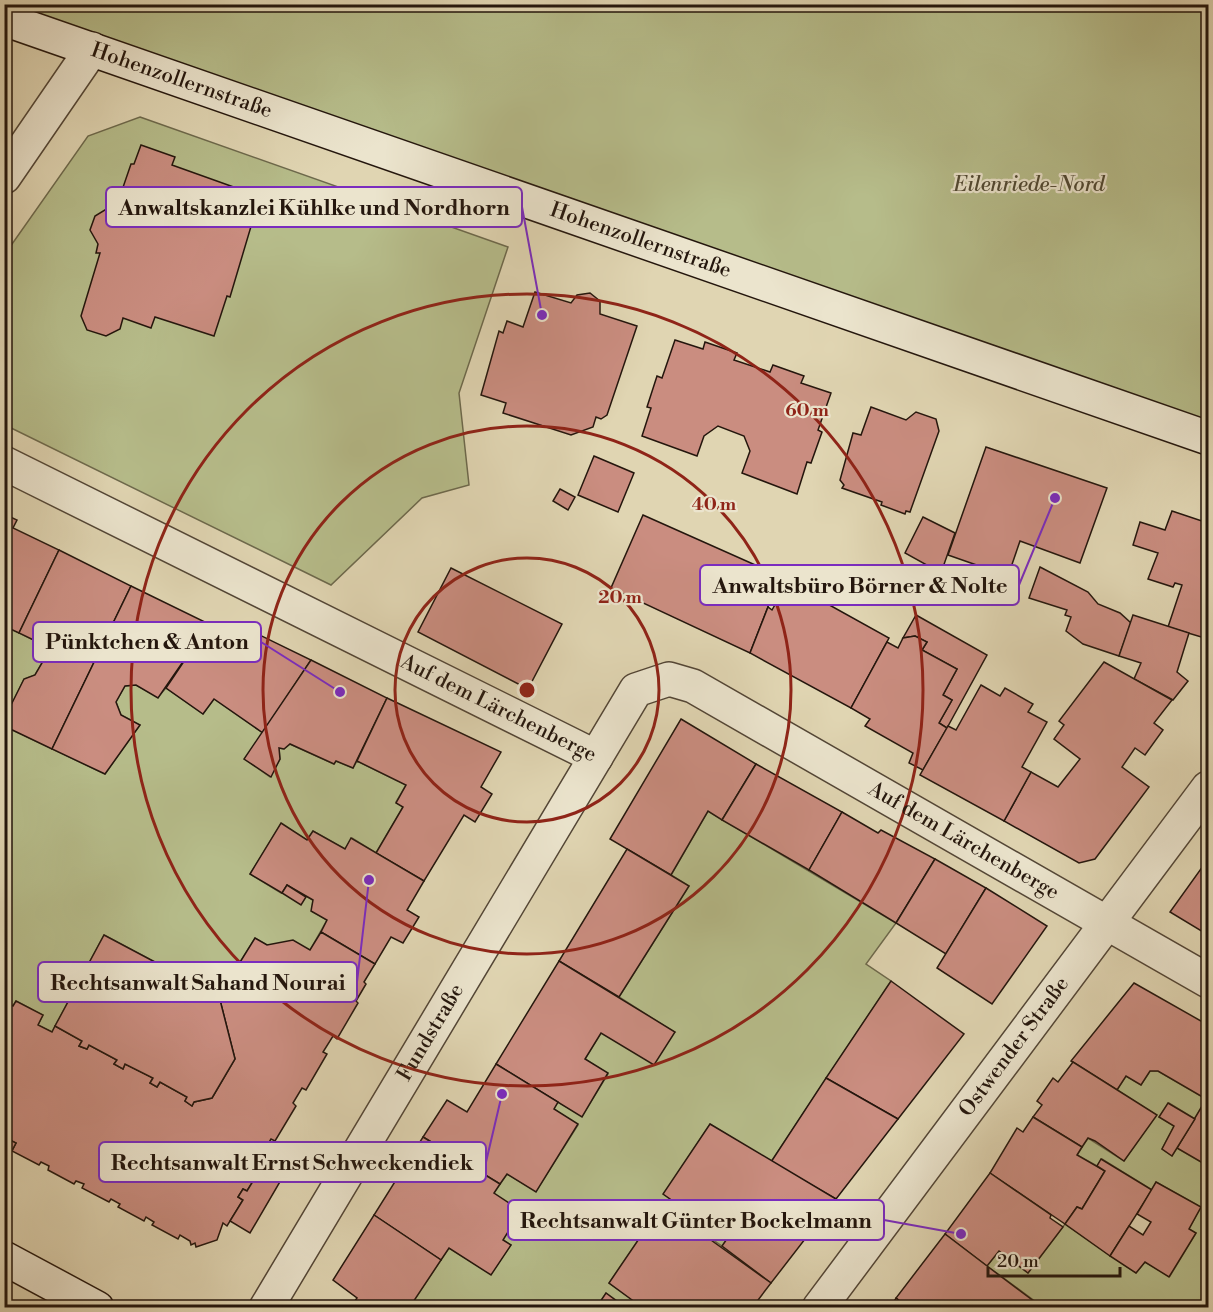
<svg xmlns="http://www.w3.org/2000/svg" width="1213" height="1312" font-family="'Libre Bodoni',serif">
  <style>
    .green { fill: #b6bc8a; stroke: #6d694c; stroke-width: 1.5 }
    .building { fill: #ca8d80; stroke: #24160d; stroke-width: 1.5 }
    .lines { fill: none; stroke-linecap: round; stroke-linejoin: round }
    .street-casing { stroke: #534636; stroke-width: 36 }
    .secondary-casing { stroke: #24160d; stroke-width: 36 }
    .street { stroke: #ebe4cd; stroke-width: 33 }
    .secondary { stroke: #ebe4cd; stroke-width: 33 }
    .ring { fill: none; stroke: #8f2418; stroke-width: 3 }
    .labels { text-anchor: middle; dominant-baseline: central; stroke-width: 4.5; stroke-linejoin: round; paint-order: stroke }
    .street-label { font-size: 21px; fill: #24160d; stroke: #ebe4cd }
    .park-label { font-size: 21px; font-style: italic; fill: #504832; stroke: #ebe4cd }
    .centre { fill: #8f2418; stroke: #ebe4cd; stroke-width: 3 }
    .ring-label { font-size: 18px; text-anchor: middle; font-weight: bold; fill: #8f2418; stroke: #ebe4cd; stroke-width: 4.5; stroke-linejoin: round; paint-order: stroke }
    .leader { fill: none; stroke: #7b2cbf; stroke-width: 2 }
    .callout-dot { fill: #7b2cbf; stroke: #ebe4cd; stroke-width: 2 }
    .callout { fill: #ebe4cd; stroke: #7b2cbf; stroke-width: 2 }
    .callout-label { font-size: 22px; text-anchor: middle; font-weight: bold; fill: #24160d }
  </style>
  <rect width="100%" height="100%" fill="#e0d5b2"/>
  <filter id="stains"><feTurbulence type="fractalNoise" baseFrequency=".00333" numOctaves="4"/><feColorMatrix values="0 0 0 0 .2 0 0 0 0 .09 0 0 0 0 .02 0 0 0 .5 -.17"/></filter>
  <radialGradient id="worn" r=".72"><stop offset=".6" stop-color="#630" stop-opacity="0"/><stop offset="1" stop-color="#630" stop-opacity=".3"/></radialGradient>
  <g class="green">
    <polygon points="5,4 1208,5 1208,438"/>
    <polygon points="140,117 508,247 459,393 469,485 422,498 331,585 5,425 5,254 88,136"/>
    <polygon points="5,626 44,645 46,656 35,675 24,679 5,719"/>
    <polygon points="136,685 158,697 166,688 203,714 214,699 263,733 245,759 270,777 280,759 279,748 284,749 290,744 334,764 336,761 353,768 357,761 406,785 396,802 403,807 376,853 352,838 345,849 313,831 307,840 281,824 250,874 281,893 287,885 313,900 312,911 327,920 310,950 267,945 255,938 219,996 104,935 52,1032 38,1025 43,1015 16,1001 13,1006 5,1002 4,726 105,774 140,725 121,715 116,702 125,686"/>
    <polygon points="708,811 896,923 866,964 891,981 771,1162 710,1124 664,1194 727,1239 722,1246 662,1205 609,1283 643,1307 626,1307 606,1293 596,1308 420,1308 413,1302 449,1248 491,1274 511,1245 503,1240 494,1193 507,1174 536,1191 578,1125 554,1109 558,1102 582,1116 608,1074 585,1059 601,1033 674,1032 619,997 689,886 671,875"/>
    <polygon points="1150,1071 1158,1071 1206,1099 1195,1119 1169,1103 1159,1117 1174,1126 1162,1149 1172,1156 1177,1148 1208,1166 1208,1307 1043,1307 987,1266 999,1251 1028,1273 1065,1224 1136,1273 1145,1262 1170,1276 1196,1233 1189,1229 1201,1207 1156,1182 1152,1190 1102,1159 1097,1166 1077,1155 1088,1138 1124,1161 1156,1115 1117,1090 1126,1076 1141,1085"/>
  </g>
  <g class="building">
    <polygon points="141,145 175,157 172,165 242,190 240,197 258,203 230,297 227,296 214,336 155,317 151,328 123,318 120,329 106,336 87,330 81,316 100,253 96,253 98,244 90,230 95,216 108,208 111,209 113,201 118,202 131,164 134,164"/>
    <polygon points="535,292 571,303 577,295 590,293 600,301 600,314 637,326 607,415 601,419 596,417 593,427 571,435 503,413 506,403 481,395 499,331 503,333 507,321 523,327"/>
    <polygon points="675,340 703,349 705,342 737,353 734,360 770,372 773,365 804,376 801,383 831,393 818,430 822,432 811,463 807,462 797,494 742,473 750,451 744,436 718,426 704,436 697,456 642,436 651,408 647,407 657,376 662,378"/>
    <polygon points="871,407 906,420 916,412 936,419 939,431 910,512 906,511 905,514 881,505 882,502 842,488 844,485 840,480 853,433 861,435"/>
    <polygon points="986,447 1107,488 1080,563 1020,541 1008,576 948,555"/>
    <polygon points="594,456 634,473 618,512 578,495"/>
    <polygon points="560,489 575,497 568,510 553,501"/>
    <polygon points="1172,511 1208,523 1208,639 1168,627 1182,585 1175,583 1173,587 1148,579 1158,553 1133,545 1140,522 1165,530"/>
    <polygon points="4,514 17,520 13,528 59,550 19,633 4,626"/>
    <polygon points="643,515 780,576 750,653 611,588"/>
    <polygon points="923,517 955,533 941,573 905,553"/>
    <polygon points="59,550 131,586 52,749 4,726 4,719 24,679 35,675 46,656 44,645 19,633"/>
    <polygon points="1040,567 1088,592 1098,604 1120,613 1131,623 1119,656 1083,644 1066,631 1071,617 1065,615 1067,610 1029,598"/>
    <polygon points="451,568 562,624 528,689 418,632"/>
    <polygon points="788,582 889,638 851,708 750,653 768,607 772,610"/>
    <polygon points="131,586 209,624 158,698 136,685 125,686 116,702 121,715 140,725 105,774 52,749"/>
    <polygon points="916,615 987,655 947,728 939,723 952,700 943,695 957,669 922,650 927,642 915,636 903,638"/>
    <polygon points="1133,615 1189,633 1177,672 1188,681 1173,700 1134,679 1141,663 1119,656"/>
    <polygon points="235,623 311,660 263,733 214,699 203,714 166,688 209,624 230,634"/>
    <polygon points="915,636 927,642 922,650 957,669 943,695 952,700 939,723 947,728 923,770 909,763 913,753 865,726 870,719 851,708 887,642 898,648 903,638"/>
    <polygon points="311,660 387,698 353,768 336,761 334,764 290,744 284,749 279,748 280,759 271,777 244,759"/>
    <polygon points="1104,662 1172,700 1154,723 1163,730 1145,755 1135,748 1122,767 1149,787 1095,859 1079,863 1004,821 1031,772 1058,787 1080,759 1054,739 1064,725 1059,721"/>
    <polygon points="981,685 1000,696 1005,688 1033,704 1028,712 1047,722 1022,767 1031,772 1004,821 920,775 948,726 956,730"/>
    <polygon points="387,698 501,752 481,787 492,794 475,822 464,815 424,881 376,853 403,807 396,803 406,785 357,761"/>
    <polygon points="681,719 756,764 722,820 708,811 671,875 610,839"/>
    <polygon points="756,764 842,812 809,870 722,820"/>
    <polygon points="842,812 878,833 881,830 935,859 896,923 809,870"/>
    <polygon points="281,823 307,840 313,831 345,849 351,838 424,881 407,910 419,917 403,943 391,937 375,964 321,932 327,920 311,911 313,900 287,885 282,893 250,874"/>
    <polygon points="627,849 689,886 619,997 559,961"/>
    <polygon points="935,859 986,888 946,954 896,923"/>
    <polygon points="1208,859 1208,935 1170,912"/>
    <polygon points="287,885 306,897 301,905 282,893"/>
    <polygon points="986,888 1047,926 992,1004 937,968"/>
    <polygon points="321,932 375,964 364,982 366,984 356,1001 358,1003 337,1039 333,1036 323,1052 327,1054 306,1090 302,1088 293,1103 296,1106 275,1141 271,1139 257,1162 263,1165 247,1191 243,1189 238,1197 243,1200 227,1226 223,1223 217,1240 196,1247 195,1243 191,1245 190,1241 180,1235 178,1239 152,1225 154,1222 146,1217 144,1221 118,1207 120,1204 111,1199 109,1202 82,1188 84,1184 76,1181 74,1184 48,1170 49,1166 41,1162 39,1165 12,1151 16,1143 4,1137 4,998 5,1002 13,1006 16,1001 43,1015 38,1025 52,1032 55,1026 82,1041 79,1046 87,1049 89,1045 117,1060 114,1064 123,1069 125,1064 153,1078 150,1083 157,1087 160,1082 187,1097 185,1101 192,1106 194,1102 212,1098 235,1059 219,996 255,938 267,945 293,940 310,950"/>
    <polygon points="104,935 219,996 235,1059 212,1098 194,1102 192,1106 185,1101 187,1097 160,1082 157,1087 150,1083 153,1078 125,1064 123,1069 114,1064 117,1060 89,1045 87,1049 79,1046 82,1041 55,1026"/>
    <polygon points="559,961 675,1032 654,1065 601,1033 585,1059 608,1073 582,1117 496,1064"/>
    <polygon points="891,981 964,1034 898,1119 826,1078"/>
    <polygon points="1134,983 1208,1025 1206,1099 1158,1071 1150,1071 1141,1085 1126,1076 1117,1090 1071,1061"/>
    <polygon points="1073,1062 1157,1115 1124,1161 1095,1141 1088,1138 1082,1147 1033,1117 1042,1105 1037,1101 1053,1078 1058,1082"/>
    <polygon points="496,1064 558,1102 554,1109 578,1124 536,1192 507,1174 500,1184 423,1137 447,1100 467,1112"/>
    <polygon points="826,1078 898,1119 836,1199 771,1162"/>
    <polygon points="1208,1096 1208,1166 1177,1148"/>
    <polygon points="1168,1103 1195,1119 1172,1156 1162,1149 1174,1126 1159,1117"/>
    <polygon points="1033,1117 1082,1147 1077,1155 1105,1171 1082,1209 1077,1207 1065,1224 990,1173 1017,1128 1023,1132"/>
    <polygon points="710,1124 836,1199 771,1283 722,1246 727,1239 663,1194"/>
    <polygon points="4,1137 16,1143 10,1154 4,1151"/>
    <polygon points="423,1137 500,1184 494,1193 521,1211 503,1240 511,1245 491,1275 449,1248 441,1260 374,1215"/>
    <polygon points="1101,1159 1152,1190 1110,1256 1065,1224 1077,1207 1082,1209 1105,1171 1097,1166"/>
    <polygon points="261,1168 281,1180 250,1233 230,1221 243,1200 238,1197 243,1189 247,1191"/>
    <polygon points="990,1173 1051,1215 1050,1218 1063,1227 1028,1273 999,1251 987,1266 945,1234"/>
    <polygon points="1156,1182 1201,1207 1189,1229 1196,1233 1169,1277 1145,1262 1136,1273 1110,1256 1129,1226 1143,1235 1151,1222 1137,1214"/>
    <polygon points="662,1205 771,1283 752,1308 643,1308 609,1283"/>
    <polygon points="374,1215 441,1260 413,1302 420,1308 350,1308 357,1298 333,1280"/>
    <polygon points="945,1234 987,1266 1043,1308 909,1308 896,1298"/>
    <polygon points="606,1293 626,1308 596,1308"/>
    <polygon points="896,1298 909,1308 890,1308"/>
  </g>
  <g class="lines">
    <defs>
      <g id="street">
        <polyline points="4,177 92,49"/>
        <path id="s1" d="M4,463l592,294"/>
        <path id="s2" d="M266,1308l370,-618 33,-11 24,7 515,295"/>
        <path id="s3" d="M819,1308l389,-520"/>
      </g>
      <g id="secondary">
        <path id="s4" d="M4,19l1204,419"/>
        <polyline points="4,1258 97,1308"/>
      </g>
    </defs>
    <use href="#street" class="street-casing"/>
    <use href="#secondary" class="secondary-casing"/>
    <use href="#street" class="street"/>
    <use href="#secondary" class="secondary"/>
  </g>
  <g class="ring">
    <circle cx="527" cy="690" r="132"/>
    <circle cx="527" cy="690" r="264"/>
    <circle cx="527" cy="690" r="396"/>
  </g>
  <g class="labels">
    <g class="street-label">
      <text stroke="none"><textPath href="#s4" startOffset="188">Hohenzollernstraße</textPath></text>
      <text stroke="none"><textPath href="#s4" startOffset="674">Hohenzollernstraße</textPath></text>
      <text stroke="none"><textPath href="#s1" startOffset="552">Auf dem Lärchenberge</textPath></text>
      <text stroke="none"><textPath href="#s2" startOffset="1092">Auf dem Lärchenberge</textPath></text>
      <text stroke="none"><textPath href="#s2" startOffset="321">Fundstraße</textPath></text>
      <text stroke="none"><textPath href="#s3" startOffset="326">Ostwender Straße</textPath></text>
    </g>
    <g class="park-label">
      <text x="1029" y="185">Eilenriede-Nord</text>
    </g>
  </g>
  <circle cx="527" cy="690" r="9" class="centre"/>
  <g class="ring-label">
    <text x="807" y="416">60 m</text>
    <text x="714" y="510">40 m</text>
    <text x="620" y="603">20 m</text>
  </g>
  <path class="leader" d="M542 315L522 207M1055 498L1019 585M340 692L261 642M369 880L357 982M502 1094L486 1162M961 1234L884 1220"/>
  <g class="callout-dot">
    <circle cx="542" cy="315" r="6"/>
    <circle cx="1055" cy="498" r="6"/>
    <circle cx="340" cy="692" r="6"/>
    <circle cx="369" cy="880" r="6"/>
    <circle cx="502" cy="1094" r="6"/>
    <circle cx="961" cy="1234" r="6"/>
  </g>
  <g class="callout">
    <rect x="106" y="187" width="416" height="40" rx="6"/>
    <rect x="700" y="565" width="319" height="40" rx="6"/>
    <rect x="33" y="622" width="228" height="40" rx="6"/>
    <rect x="38" y="962" width="319" height="40" rx="6"/>
    <rect x="99" y="1142" width="387" height="40" rx="6"/>
    <rect x="508" y="1200" width="376" height="40" rx="6"/>
  </g>
  <g class="callout-label">
    <text x="314" y="215">Anwaltskanzlei Kühlke und Nordhorn</text>
    <text x="860" y="593">Anwaltsbüro Börner &amp; Nolte</text>
    <text x="147" y="649">Pünktchen &amp; Anton</text>
    <text x="198" y="990">Rechtsanwalt Sahand Nourai</text>
    <text x="292" y="1170">Rechtsanwalt Ernst Schweckendiek</text>
    <text x="696" y="1228">Rechtsanwalt Günter Bockelmann</text>
  </g>
  <rect width="1213" height="1312" fill="none" stroke="#e0d5b2" stroke-width="24"/>
  <rect x="6" y="6" width="1201" height="1300" fill="none" stroke="#24160d" stroke-width="3"/>
  <rect x="12" y="12" width="1189" height="1288" fill="none" stroke="#24160d" stroke-width="1.5"/>
  <path d="M988 1267v9h132v-9" fill="none" stroke="#24160d" stroke-width="3"/>
  <text x="997" y="1267" font-size="18" fill="#24160d" stroke="#ebe4cd" stroke-width="4.5" paint-order="stroke">20 m</text>
  <rect width="100%" height="100%" filter="url(#stains)"/>
  <rect width="100%" height="100%" fill="url(#worn)"/>
</svg>
